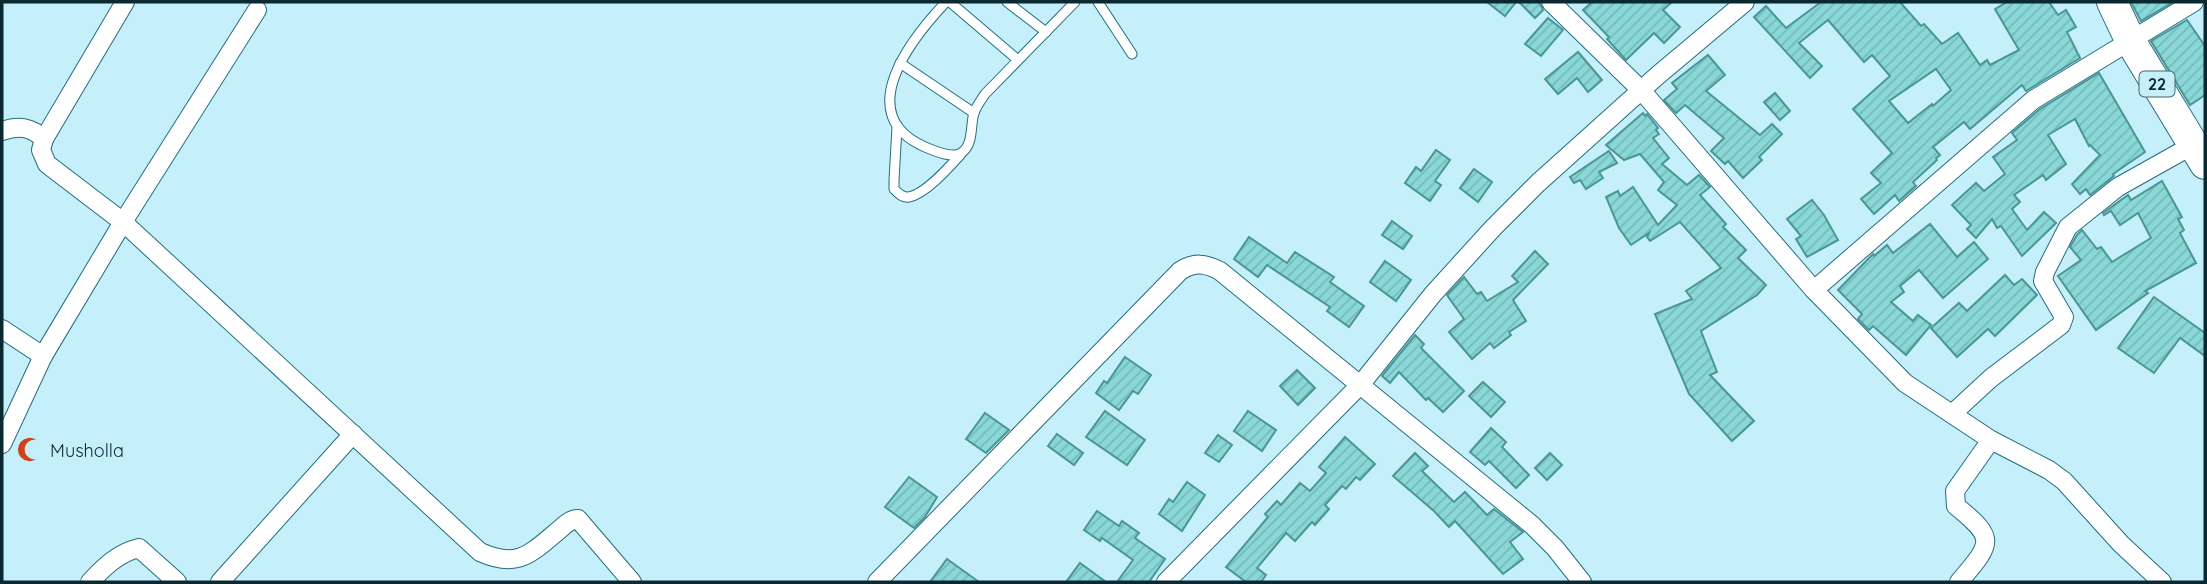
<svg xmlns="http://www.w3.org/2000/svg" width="2207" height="584" font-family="Quicksand,sans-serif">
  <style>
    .building { fill: url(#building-hatch); stroke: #4a9697; stroke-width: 2; fill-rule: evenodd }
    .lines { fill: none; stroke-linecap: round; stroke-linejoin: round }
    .service-casing { stroke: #236d7e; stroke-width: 11 }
    .minor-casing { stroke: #236d7e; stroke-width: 20 }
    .trunk-casing { stroke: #236d7e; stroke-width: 32 }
    .service { stroke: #fff; stroke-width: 9 }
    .minor { stroke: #fff; stroke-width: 18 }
    .trunk { stroke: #fff; stroke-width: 30 }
    .labels { text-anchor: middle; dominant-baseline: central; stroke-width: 6; stroke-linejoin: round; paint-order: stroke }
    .shield { fill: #c5effa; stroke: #43646d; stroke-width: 2 }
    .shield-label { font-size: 16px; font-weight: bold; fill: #0b2930 }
    .poi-label { font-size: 18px; fill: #0b2930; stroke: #c5effa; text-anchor: start }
  </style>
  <defs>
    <pattern id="building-hatch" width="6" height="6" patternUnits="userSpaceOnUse" patternTransform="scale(1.75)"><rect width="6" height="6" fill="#8ad7d7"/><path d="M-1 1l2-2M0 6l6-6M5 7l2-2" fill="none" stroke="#76b9b9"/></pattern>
  </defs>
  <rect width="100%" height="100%" fill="#c5effa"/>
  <g class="building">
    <polygon points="1487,2 1516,2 1505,16"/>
    <polygon points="1519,2 1539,2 1543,10 1535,18"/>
    <polygon points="1592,2 1672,2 1663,10 1680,27 1664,43 1654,33 1626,60 1607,39 1609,37 1583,10"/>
    <path d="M1821,2h79l21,24 3,-2 18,20 16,-11 22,32 7,-5 3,5 29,-15 -24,-41 12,-7h42l9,13 8,-5 10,17 -9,5 13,26 -54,33 -4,-6 -52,44 -6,-7 -31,25 7,8 -4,3 1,2 -24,22 3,4 -17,15 -4,-6 -21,19 -13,-15 20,-16 -10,-10 21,-20 -39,-44 37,-33 -18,-21 -8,7 -36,-42 -29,23 23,23 -12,12 -56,-61 12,-11 20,22zM1936,69l15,21 -18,16 -1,-2 -24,19 -19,-22z"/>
    <polygon points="2131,2 2173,2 2141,21"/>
    <polygon points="1548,18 1563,30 1541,56 1525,44"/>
    <polygon points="2187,20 2205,46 2205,95 2190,105 2151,41"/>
    <polygon points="1578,52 1602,80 1588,92 1577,78 1558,94 1545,79"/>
    <polygon points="1708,55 1725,75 1706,91 1760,135 1772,124 1782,134 1759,157 1762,160 1743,178 1728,161 1725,164 1711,151 1724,138 1685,105 1676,113 1664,100 1677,89 1672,83"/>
    <polygon points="2099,73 2145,152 2113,174 2114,176 2090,195 2086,189 2080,194 2072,184 2100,155 2090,145 2089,146 2075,119 2048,135 2066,164 2046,180 2043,175 2014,195 2020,202 2012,209 2027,230 2044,212 2056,223 2022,256 2001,226 1997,228 1992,219 1976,238 1967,229 1971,225 1952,205 1976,183 1984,191 2005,174 1993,157 2017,140 2012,133 2040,109"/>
    <polygon points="1775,93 1790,111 1780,120 1764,102"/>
    <polygon points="1643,113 1645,116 1647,114 1658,128 1656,130 1659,134 1653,138 1669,158 1662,164 1687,185 1699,175 1710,187 1700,195 1726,224 1723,227 1746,250 1738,258 1766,285 1757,295 1701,331 1717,372 1710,375 1754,421 1732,441 1689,394 1655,314 1692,299 1686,291 1721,268 1680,222 1650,241 1647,237 1649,233 1631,245 1619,228 1606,197 1618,191 1620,196 1633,187 1658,225 1677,205 1658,190 1664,182 1640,154 1624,160 1606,145"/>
    <polygon points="1436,150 1450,160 1435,181 1441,185 1430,201 1405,183 1416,167 1421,171"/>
    <polygon points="1609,151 1617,163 1599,172 1603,178 1586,189 1580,180 1574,183 1570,177"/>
    <polygon points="1474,169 1492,182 1478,202 1460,188"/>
    <polygon points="2162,181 2182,217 2178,219 2184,230 2180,233 2196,263 2145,291 2148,293 2096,330 2058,276 2081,260 2070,247 2077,235 2082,230 2097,249 2101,247 2112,262 2151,238 2138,213 2120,225 2111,211 2104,215 2103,213 2128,195 2131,200"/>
    <polygon points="1812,200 1824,215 1838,240 1807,257 1796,239 1801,236 1787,219"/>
    <polygon points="1392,221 1412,236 1403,249 1382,235"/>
    <polygon points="1930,224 1957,257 1974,242 1988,259 1943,298 1919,270 1900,286 1904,292 1891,302 1913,321 1918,315 1931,325 1906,355 1873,326 1869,330 1858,319 1862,314 1838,290 1873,254 1874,256 1887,245 1893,253"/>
    <polygon points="1249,237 1287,263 1295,252 1334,277 1330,282 1364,306 1349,327 1327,311 1330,307 1267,265 1258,277 1234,259"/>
    <polygon points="1535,251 1548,264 1513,300 1526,321 1509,332 1511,335 1494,348 1490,343 1472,359 1449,332 1464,319 1447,295 1464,277 1477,294 1481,292 1487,301 1518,282 1512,276"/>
    <polygon points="1385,261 1411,280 1396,301 1370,282"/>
    <polygon points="2005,275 2014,285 2022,279 2037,295 1995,336 1988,329 1957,357 1931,328 1959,303 1967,311"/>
    <polygon points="2154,297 2205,333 2205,356 2180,338 2154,373 2118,348"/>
    <polygon points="1415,335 1424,344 1421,348 1464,391 1443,412 1428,398 1426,400 1399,372 1390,383 1382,376"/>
    <polygon points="1125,357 1151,375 1138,394 1133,391 1119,410 1096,393 1104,381 1107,383"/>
    <polygon points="1297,370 1315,388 1298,405 1280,386"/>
    <polygon points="1483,382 1505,402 1491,417 1469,396"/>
    <polygon points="1105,411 1145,440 1127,465 1086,437"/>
    <polygon points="1248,411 1276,430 1262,451 1234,431"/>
    <polygon points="985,413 1009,430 986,453 966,439"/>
    <polygon points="1491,428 1506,442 1502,447 1529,475 1516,488 1489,461 1485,465 1470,452"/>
    <polygon points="1057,434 1083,453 1074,465 1048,446"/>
    <polygon points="1218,435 1232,445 1219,462 1205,453"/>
    <polygon points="1345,437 1375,464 1360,480 1356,477 1346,489 1342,486 1325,505 1329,509 1315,525 1312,522 1295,541 1286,533 1257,568 1266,575 1261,582 1246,582 1226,567 1268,517 1265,514 1277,501 1281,505 1300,483 1310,491 1326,473 1319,467"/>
    <polygon points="1415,453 1428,466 1422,471 1454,502 1465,492 1487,515 1494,509 1523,532 1510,542 1523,559 1503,574 1455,521 1449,527 1434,511 1393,476"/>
    <polygon points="1550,453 1562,465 1547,480 1535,468"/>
    <polygon points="909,477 937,497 925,517 914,528 885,507"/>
    <polygon points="1187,482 1205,495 1182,531 1159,514 1169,499 1173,502"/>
    <polygon points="1097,511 1119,526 1122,521 1139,533 1135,538 1165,559 1149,582 1117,582 1133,560 1102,538 1100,541 1084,530"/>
    <polygon points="947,559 979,582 930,582"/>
    <polygon points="1080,563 1106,582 1066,582"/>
  </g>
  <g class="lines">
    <defs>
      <g id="service">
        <path d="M946,2c-35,37 -95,113 -21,145 10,4 27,12 36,6 13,-8 9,-28 13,-40 2,-6 7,-13 11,-19l90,-92"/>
        <polyline points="950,2 1018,60"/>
        <polyline points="1007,2 1046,32"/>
        <polyline points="1098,2 1132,54"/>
        <polyline points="900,63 974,113"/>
        <path d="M897,127l-3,53v9c4,4 8,9 15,8 17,-3 41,-31 52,-43"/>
      </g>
      <g id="minor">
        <path d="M125,2l-81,137 -3,11 6,14 76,58 357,330c38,17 50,2 79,-22 6,-5 11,-11 19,-11l54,63"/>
        <polyline points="1551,2 1641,90 1814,290 1905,383 1991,440 2049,470 2064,481 2121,544 2162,582"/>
        <path d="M2,131c17,-6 29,-4 42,8"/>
        <polyline points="1814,290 2033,100 2194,2"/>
        <polyline points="2,329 43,356"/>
        <polyline points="1952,414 1991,378 2061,325 2064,317 2043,281 2045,272 2068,227 2118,187 2193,145"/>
        <polyline points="2,444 43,356 123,222 257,10"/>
        <path d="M90,582c14,-15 28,-29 49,-34l38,34"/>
        <polyline points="220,582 353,434"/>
        <path d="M877,582l303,-311c14,-9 25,-8 40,0l312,254 23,23 27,34"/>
        <polyline points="1166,582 1361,384 1433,294 1493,228 1538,183 1657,76 1745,2"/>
        <path d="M1959,582c33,-39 38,-43 -3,-76l-1,-15 36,-51"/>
      </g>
      <polyline id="trunk" points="2112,2 2131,42 2205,164"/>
    </defs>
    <use href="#service" class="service-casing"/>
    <use href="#minor" class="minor-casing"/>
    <use href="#trunk" class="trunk-casing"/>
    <use href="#service" class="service"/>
    <use href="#minor" class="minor"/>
    <use href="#trunk" class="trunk"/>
  </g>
  <defs>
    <symbol id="mosque-bare" viewBox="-9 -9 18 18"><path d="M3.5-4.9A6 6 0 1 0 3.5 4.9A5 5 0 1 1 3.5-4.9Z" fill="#cd441b" stroke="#c5effa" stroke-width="2.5" paint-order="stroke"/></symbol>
  </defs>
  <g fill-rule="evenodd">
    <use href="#mosque-bare" x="12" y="432" width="35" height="35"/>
  </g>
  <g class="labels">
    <rect class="shield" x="2139.5" y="71.5" width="35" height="25" rx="5"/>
    <g class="shield-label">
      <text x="2157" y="84">22</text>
    </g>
    <g class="poi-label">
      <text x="50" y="450">Musholla</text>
    </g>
  </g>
  <rect width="2207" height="584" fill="none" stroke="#0b2930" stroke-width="7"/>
</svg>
